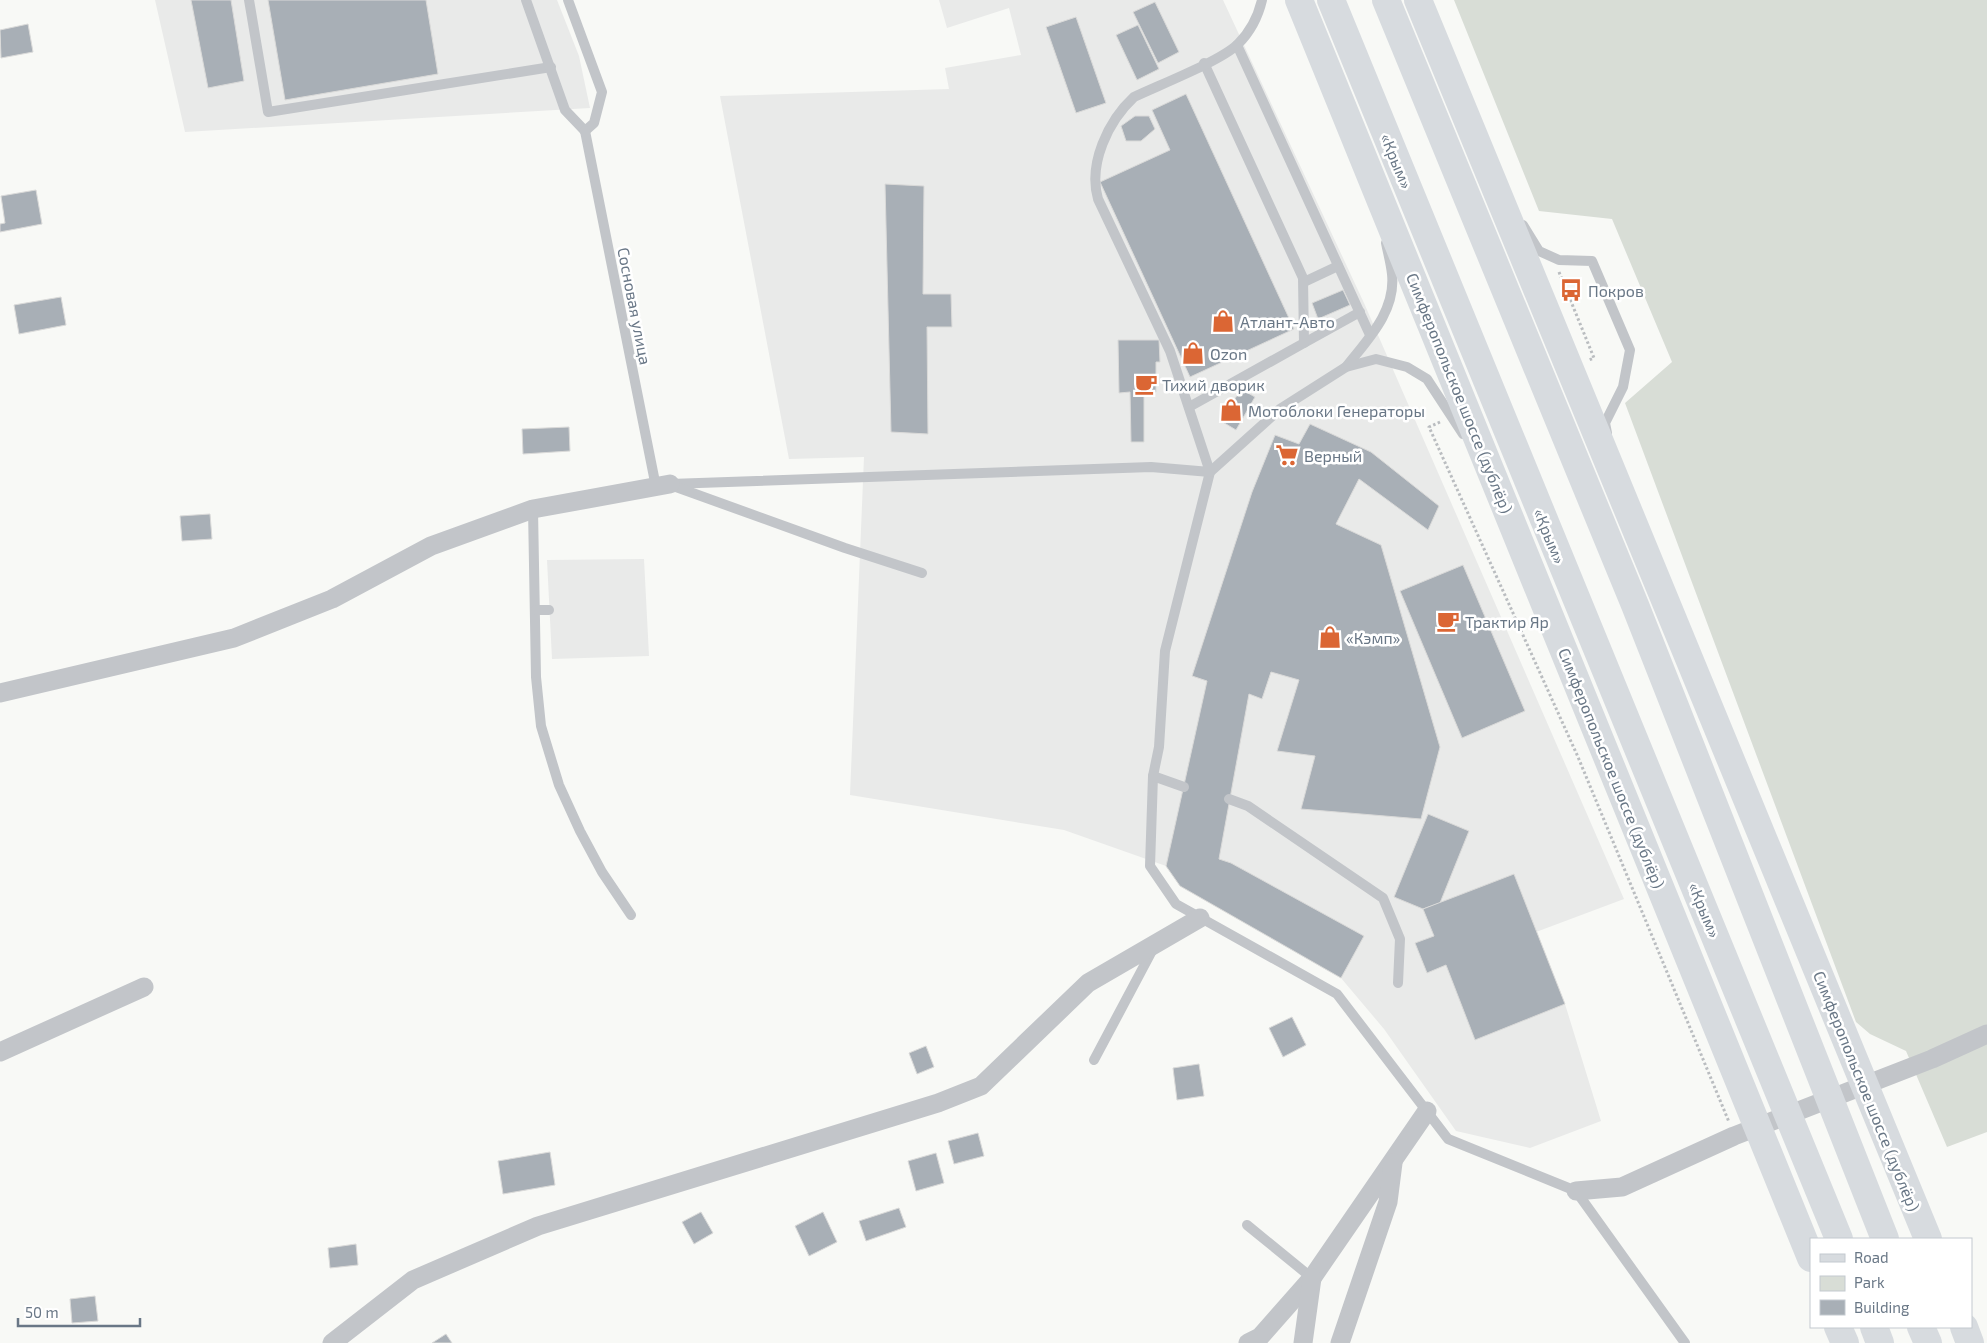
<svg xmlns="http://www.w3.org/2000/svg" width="1987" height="1343" font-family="'Exo 2',sans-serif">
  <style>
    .built { fill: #e9eae9 }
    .green { fill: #d8ddd6 }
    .building { fill: #a8afb6; stroke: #dadad9 }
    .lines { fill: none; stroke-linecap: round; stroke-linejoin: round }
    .path { stroke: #babdc0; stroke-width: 3; stroke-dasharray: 2.5 2.5; stroke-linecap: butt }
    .lane { stroke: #c2c5c9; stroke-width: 10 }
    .street { stroke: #c2c5c9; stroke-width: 19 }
    .primary { stroke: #d7dbdf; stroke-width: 28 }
    .highway { stroke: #d7dbdf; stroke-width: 28 }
    .labels { text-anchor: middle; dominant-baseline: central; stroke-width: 5; stroke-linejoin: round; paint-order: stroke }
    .street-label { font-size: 16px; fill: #697786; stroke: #fff }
    .poi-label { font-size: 16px; fill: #697786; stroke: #fff; text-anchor: start }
  </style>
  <rect width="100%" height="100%" fill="#f8f9f6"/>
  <g class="built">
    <polygon points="155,0 557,0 579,56 590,108 185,132"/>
    <polygon points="939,0 1223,0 1364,303 1624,899 1536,932 1565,1004 1601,1121 1530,1148 1456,1131 1384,1029 1341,978 1180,886 1166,866 1064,830 850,795 864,457 789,459 720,96 949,89 945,68 1021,55 1009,8 947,28"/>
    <polygon points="644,559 649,656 552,659 547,560"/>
  </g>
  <polygon class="green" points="1454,0 1987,0 1987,1132 1947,1147 1906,1051 1870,1034 1856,1022 1625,403 1672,362 1612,219 1539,211"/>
  <g class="building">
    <polygon points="191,0 231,0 244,81 208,88"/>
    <polygon points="268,0 426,0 438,74 285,100"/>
    <polygon points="1155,2 1179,52 1158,63 1133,12"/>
    <polygon points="1076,17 1106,103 1076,113 1046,27"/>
    <polygon points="28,24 33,52 1,58 0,30"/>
    <polygon points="1138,25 1159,69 1137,80 1116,35"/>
    <polygon points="1186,94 1294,329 1190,377 1100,182 1170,150 1152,110"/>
    <polygon points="1135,116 1149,116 1155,129 1141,141 1126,141 1121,126"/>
    <polygon points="885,184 924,186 923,294 951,294 952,327 927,327 928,434 891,432"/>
    <polygon points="36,190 42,224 0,232 0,224 5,223 1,196"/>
    <polygon points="1343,290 1350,305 1318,319 1312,303"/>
    <polygon points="61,297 66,325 19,334 14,305"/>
    <polygon points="1118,340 1159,340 1160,362 1156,362 1156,392 1144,392 1144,442 1131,442 1130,392 1119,393"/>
    <polygon points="1241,389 1255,397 1236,430 1221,421"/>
    <polygon points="1310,424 1371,452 1439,506 1428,530 1359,479 1336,524 1381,545 1440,747 1421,819 1301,809 1315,756 1277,751 1299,680 1271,672 1262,699 1249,694 1219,859 1231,863 1364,936 1341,978 1180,886 1166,866 1207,681 1192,676 1252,492 1275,435 1299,444"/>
    <polygon points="569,427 570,451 523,454 522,429"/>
    <polygon points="210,514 212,539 182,541 180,516"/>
    <polygon points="1463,565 1525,711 1462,738 1400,591"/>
    <polygon points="1428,814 1469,831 1440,903 1423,909 1394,897"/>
    <polygon points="1514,874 1565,1004 1475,1040 1446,965 1427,973 1415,943 1434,936 1423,909"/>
    <polygon points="1292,1017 1306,1045 1283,1057 1269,1028"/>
    <polygon points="926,1046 934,1067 917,1074 909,1053"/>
    <polygon points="1199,1064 1204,1096 1177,1100 1173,1068"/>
    <polygon points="978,1133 984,1156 954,1164 948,1141"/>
    <polygon points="550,1152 555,1185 503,1194 498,1161"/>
    <polygon points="936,1153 944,1183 916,1191 908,1161"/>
    <polygon points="899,1208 906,1227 866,1241 859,1221"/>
    <polygon points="701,1212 713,1233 694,1244 682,1222"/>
    <polygon points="823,1212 837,1242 809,1256 795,1226"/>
    <polygon points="356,1244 358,1265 330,1268 328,1248"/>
    <polygon points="95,1296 98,1321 72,1323 70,1299"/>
    <polygon points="446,1334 452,1343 432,1343"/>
  </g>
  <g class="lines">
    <g class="path">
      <polyline points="1559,272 1594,358 1589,360"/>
      <polyline points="1440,422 1429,427 1578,757 1729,1122"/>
    </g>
    <g class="lane">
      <polyline points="249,0 268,112 551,67"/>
      <polyline points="526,0 565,110 585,131"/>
      <polyline points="568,0 602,92 594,123 585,131"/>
      <polyline points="1237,45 1370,335"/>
      <polyline points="585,131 656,487"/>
      <polyline points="1523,225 1539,251 1559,260 1592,261 1630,350 1623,387 1605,423 1607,433"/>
      <polyline points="1304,282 1338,266"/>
      <polyline points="1304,343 1360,312"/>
      <path d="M1346,367c21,-27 50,-55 46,-93 -1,-10 -4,-21 -6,-31"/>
      <polyline points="1189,407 1304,343 1303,278 1204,63"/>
      <polyline points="1463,434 1427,379 1407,367 1376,359 1346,367 1280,409 1210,472 1165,651 1159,747 1153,776 1150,866 1176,904 1337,994 1448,1139 1576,1191 1685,1343"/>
      <path d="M670,484l481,-17 59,5 -40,-121 -72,-152c-10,-35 10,-78 36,-102 25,-12 87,-36 104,-53 12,-12 20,-27 24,-44"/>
      <polyline points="676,487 845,548 922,573"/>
      <polyline points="533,509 536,677 541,726 559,785 580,831 602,872 631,915"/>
      <polyline points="536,610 549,610"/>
      <polyline points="1153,776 1184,787"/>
      <polyline points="1229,799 1248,806 1383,898 1400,939 1398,983"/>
      <polyline points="1094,1060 1153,949"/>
      <polyline points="1247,1225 1312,1278"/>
    </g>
    <g class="street">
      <polyline points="0,693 234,638 332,599 431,546 533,509 670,484"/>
      <polyline points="0,1052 144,987"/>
      <polyline points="1576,1191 1622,1187 1734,1136 1932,1059 1987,1034"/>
      <polyline points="332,1343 413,1280 538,1226 938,1103 981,1086 1088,983 1200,918"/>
      <polyline points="1248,1343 1260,1337 1312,1278 1427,1111"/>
      <polyline points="1303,1343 1312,1278"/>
      <polyline points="1340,1343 1388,1202 1393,1163"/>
    </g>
    <g class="primary">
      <polyline points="1299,0 1811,1258"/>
      <polyline points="1418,0 1928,1239"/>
      <polyline points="1838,1327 1845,1343"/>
      <polyline points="1964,1327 1970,1343"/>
    </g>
    <g class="highway">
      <polyline points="1331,0 1839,1239"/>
      <polyline points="1386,0 1635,605 1885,1239"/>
      <polyline points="1874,1327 1880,1343"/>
      <polyline points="1921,1327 1928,1343"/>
    </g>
  </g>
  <defs>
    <symbol id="bus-bare" viewBox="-9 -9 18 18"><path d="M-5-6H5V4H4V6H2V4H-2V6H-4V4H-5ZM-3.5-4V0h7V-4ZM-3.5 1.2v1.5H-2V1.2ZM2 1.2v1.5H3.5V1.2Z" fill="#db6634" stroke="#fff" stroke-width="2.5" paint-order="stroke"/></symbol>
    <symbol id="shop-bare" viewBox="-9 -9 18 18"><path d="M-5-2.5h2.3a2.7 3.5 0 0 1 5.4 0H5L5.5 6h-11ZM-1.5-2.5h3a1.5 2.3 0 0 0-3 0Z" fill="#db6634" stroke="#fff" stroke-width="2.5" paint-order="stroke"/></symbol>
    <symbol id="cafe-bare" viewBox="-9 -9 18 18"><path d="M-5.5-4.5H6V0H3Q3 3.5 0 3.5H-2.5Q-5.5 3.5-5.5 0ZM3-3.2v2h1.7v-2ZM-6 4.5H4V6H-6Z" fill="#db6634" stroke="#fff" stroke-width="2.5" paint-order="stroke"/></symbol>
    <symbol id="supermarket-bare" viewBox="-9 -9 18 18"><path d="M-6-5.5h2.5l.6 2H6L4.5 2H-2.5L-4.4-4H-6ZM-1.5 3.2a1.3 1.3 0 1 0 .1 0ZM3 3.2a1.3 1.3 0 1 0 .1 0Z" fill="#db6634" stroke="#fff" stroke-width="2.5" paint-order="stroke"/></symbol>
  </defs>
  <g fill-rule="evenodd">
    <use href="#bus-bare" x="1555" y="274" width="32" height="32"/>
    <use href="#shop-bare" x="1207" y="305" width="32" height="32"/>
    <use href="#shop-bare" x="1177" y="337" width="32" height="32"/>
    <use href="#cafe-bare" x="1130" y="368" width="32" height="32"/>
    <use href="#shop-bare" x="1215" y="394" width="32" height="32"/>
    <use href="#supermarket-bare" x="1271" y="439" width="32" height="32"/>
    <use href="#cafe-bare" x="1432" y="605" width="32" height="32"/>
    <use href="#shop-bare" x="1314" y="621" width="32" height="32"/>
  </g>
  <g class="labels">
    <g class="street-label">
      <text transform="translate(1397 161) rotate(68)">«Крым»</text>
      <text transform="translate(635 306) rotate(79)">Сосновая улица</text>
      <text transform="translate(1460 393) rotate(68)">Симферопольское шоссе (дублёр)</text>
      <text transform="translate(1550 536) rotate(68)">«Крым»</text>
      <text transform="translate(1612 768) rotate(68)">Симферопольское шоссе (дублёр)</text>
      <text transform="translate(1705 910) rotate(68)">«Крым»</text>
      <text transform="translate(1867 1091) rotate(68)">Симферопольское шоссе (дублёр)</text>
    </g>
    <g class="poi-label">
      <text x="1588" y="290">Покров</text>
      <text x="1240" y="321">Атлант-Авто</text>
      <text x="1210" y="353">Ozon</text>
      <text x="1162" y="384">Тихий дворик</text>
      <text x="1248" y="410">Мотоблоки Генераторы</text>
      <text x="1304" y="455">Верный</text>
      <text x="1465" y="621">Трактир Яр</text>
      <text x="1346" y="637">«Кэмп»</text>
    </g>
  </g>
  <rect x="1810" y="1238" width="162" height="90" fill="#ffffff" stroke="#c3c9cf"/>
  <rect x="1820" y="1254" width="25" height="8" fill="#d7dbdf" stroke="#c3c9cf"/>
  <text x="1854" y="1263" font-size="15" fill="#697786">Road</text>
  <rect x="1820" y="1276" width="25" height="15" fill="#d8ddd6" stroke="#c3c9cf"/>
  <text x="1854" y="1288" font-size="15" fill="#697786">Park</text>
  <rect x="1820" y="1300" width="25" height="15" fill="#a8afb6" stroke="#c3c9cf"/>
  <text x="1854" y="1313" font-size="15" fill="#697786">Building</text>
  <path d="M18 1318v8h122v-8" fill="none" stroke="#697786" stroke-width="2.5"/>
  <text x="25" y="1318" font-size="15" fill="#697786" stroke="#ffffff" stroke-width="4" paint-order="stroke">50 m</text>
</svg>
